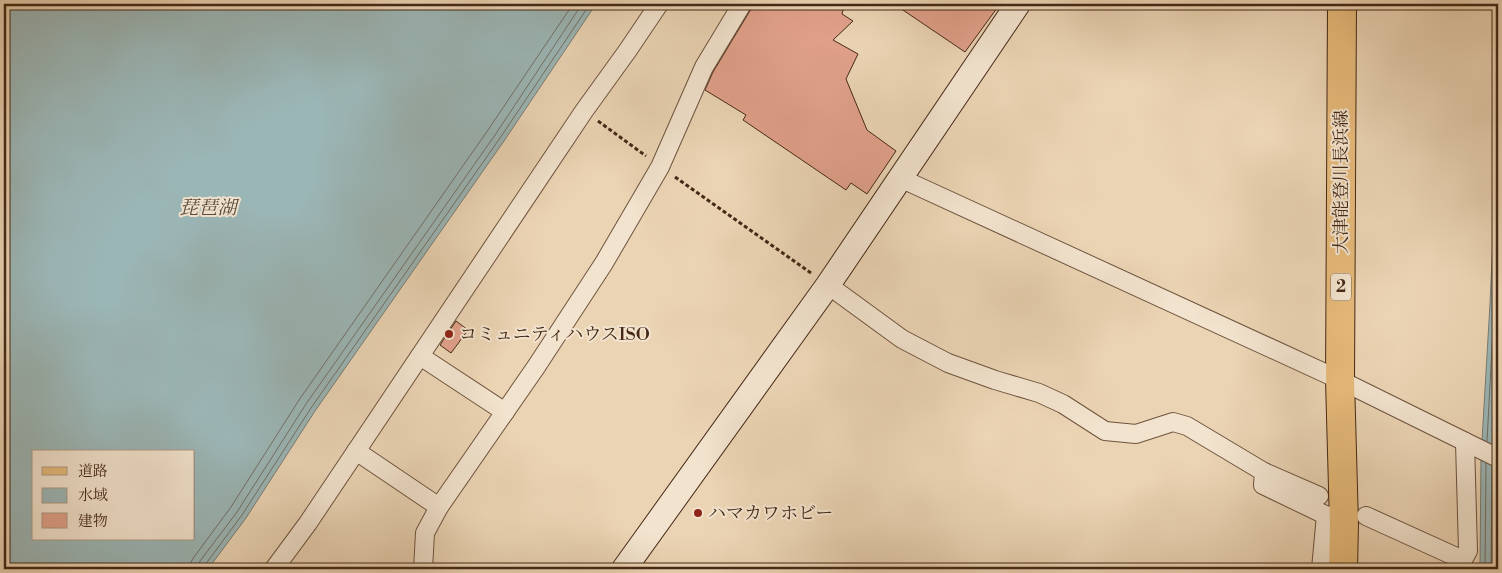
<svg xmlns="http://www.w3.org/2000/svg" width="1502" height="573" font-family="'Libre Bodoni','Noto Serif JP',serif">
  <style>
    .water { fill: #9bb6b6; stroke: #797d76; fill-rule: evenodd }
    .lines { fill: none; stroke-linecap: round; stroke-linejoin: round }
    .shore { stroke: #706f66; stroke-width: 1 }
    .building { fill: #e1a18b; stroke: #452816 }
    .street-casing { stroke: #6e533e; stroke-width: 20 }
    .secondary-casing { stroke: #452816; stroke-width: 26 }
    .primary-casing { stroke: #452816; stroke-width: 30 }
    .path { stroke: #452816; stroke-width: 3; stroke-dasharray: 4 2.5; stroke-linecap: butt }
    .street { stroke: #f2e3ce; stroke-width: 18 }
    .secondary { stroke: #f2e3ce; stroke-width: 24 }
    .primary { stroke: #e6ba7a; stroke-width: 28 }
    .poi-dot { fill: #8f2418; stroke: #f2e3ce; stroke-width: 2 }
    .labels { text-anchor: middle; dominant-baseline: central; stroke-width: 4; stroke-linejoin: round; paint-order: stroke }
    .shield { fill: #f2e3ce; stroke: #79604d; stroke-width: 1 }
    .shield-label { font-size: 16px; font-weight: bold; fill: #452816 }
    .street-label { font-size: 18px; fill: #452816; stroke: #f2e3ce }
    .poi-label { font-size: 18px; fill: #452816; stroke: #f2e3ce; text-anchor: start }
    .water-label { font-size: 19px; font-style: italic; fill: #5a4c3e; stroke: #f2e3ce }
  </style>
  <rect width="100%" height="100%" fill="#ebd4b4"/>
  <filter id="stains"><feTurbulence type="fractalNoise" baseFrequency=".004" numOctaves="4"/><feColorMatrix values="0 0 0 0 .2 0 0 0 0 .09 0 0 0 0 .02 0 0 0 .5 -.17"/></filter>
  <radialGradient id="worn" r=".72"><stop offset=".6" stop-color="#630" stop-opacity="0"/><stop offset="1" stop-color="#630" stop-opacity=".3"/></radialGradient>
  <g class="water">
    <path d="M4,4h592l-92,137 -189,270 -69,107 -38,51h-204zM34,452h160v87h-160z"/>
    <polygon points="1498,165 1498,569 1480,569 1481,458 1490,304 1496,170"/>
  </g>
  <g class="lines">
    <g class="shore">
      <polyline points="1487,441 1498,235"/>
      <polyline points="1493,444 1498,357"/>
      <polyline points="190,569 191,562 194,557 231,507 299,400 488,130 573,4"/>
      <polyline points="198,569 200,561 237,512 306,404 495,135 582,4"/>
      <polyline points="204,569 205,565 242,515 311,408 500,138 590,4"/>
      <polyline points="1485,569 1486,463"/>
      <polyline points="1491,569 1492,466"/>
    </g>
  </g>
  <g class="building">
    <polygon points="753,4 833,4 843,10 842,14 853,21 833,40 858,54 846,79 867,130 896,151 867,194 851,183 846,190 743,120 746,115 705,90 713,72 751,9"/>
    <polygon points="894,4 1000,4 965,52"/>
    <polygon points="456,321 468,330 451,353 440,345"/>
  </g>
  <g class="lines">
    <defs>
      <g id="street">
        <polyline points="900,178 1340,380 1498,458"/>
        <polyline points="828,285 902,339 948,363 995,380 1039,393 1063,404 1105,431 1136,434 1173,422 1187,426 1264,472 1319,496"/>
        <polyline points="420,356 505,412"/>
        <polyline points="356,451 439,507"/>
        <polyline points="1264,472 1263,485 1344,524"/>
        <polyline points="1366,516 1463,560 1468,551 1465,442"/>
        <polyline points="274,569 308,523 584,111 628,50 659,4"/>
        <polyline points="423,569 425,533 439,507 536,367 604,263 660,167 704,67 742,4"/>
        <polyline points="1321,569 1326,515"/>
      </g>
      <polyline id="secondary" points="624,569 828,285 1018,4"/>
      <polyline id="primary" points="1342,4 1340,380 1344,524 1343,569"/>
    </defs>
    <use href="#street" class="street-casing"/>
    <use href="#secondary" class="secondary-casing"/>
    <use href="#primary" class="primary-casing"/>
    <g class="path">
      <polyline points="598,121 646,156"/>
      <polyline points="675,177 811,273"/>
    </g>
    <use href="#street" class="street"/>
    <use href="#secondary" class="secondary"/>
    <use href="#primary" class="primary"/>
  </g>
  <g class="poi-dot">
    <circle cx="449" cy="334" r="5"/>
    <circle cx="698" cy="513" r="5"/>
  </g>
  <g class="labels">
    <rect class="shield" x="1331" y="273.5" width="20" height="27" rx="4"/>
    <g class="shield-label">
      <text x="1341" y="287">2</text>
    </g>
    <g class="street-label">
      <text transform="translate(1341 182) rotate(-90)">大津能登川長浜線</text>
    </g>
    <g class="poi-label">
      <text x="459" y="334">コミュニティハウスISO</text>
      <text x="708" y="513">ハマカワホビー</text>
    </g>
    <g class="water-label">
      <text x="208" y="208">琵琶湖</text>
    </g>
  </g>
  <rect width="1502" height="573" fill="none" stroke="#ebd4b4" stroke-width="20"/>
  <rect x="5" y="5" width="1492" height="563" fill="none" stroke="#452816" stroke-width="2.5"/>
  <rect x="10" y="10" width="1482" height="553" fill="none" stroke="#452816"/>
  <rect x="32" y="450" width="162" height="90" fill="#f2e3ce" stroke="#ad9884"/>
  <rect x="42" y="467" width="25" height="8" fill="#e6ba7a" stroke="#ad9884"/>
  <text x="78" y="476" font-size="15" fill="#452816">道路</text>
  <rect x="42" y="488" width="25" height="15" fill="#9bb6b6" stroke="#ad9884"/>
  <text x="78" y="500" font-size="15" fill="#452816">水域</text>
  <rect x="42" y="513" width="25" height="15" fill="#e1a18b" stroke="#ad9884"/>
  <text x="78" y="526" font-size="15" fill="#452816">建物</text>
  <rect width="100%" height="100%" filter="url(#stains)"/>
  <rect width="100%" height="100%" fill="url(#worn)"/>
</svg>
